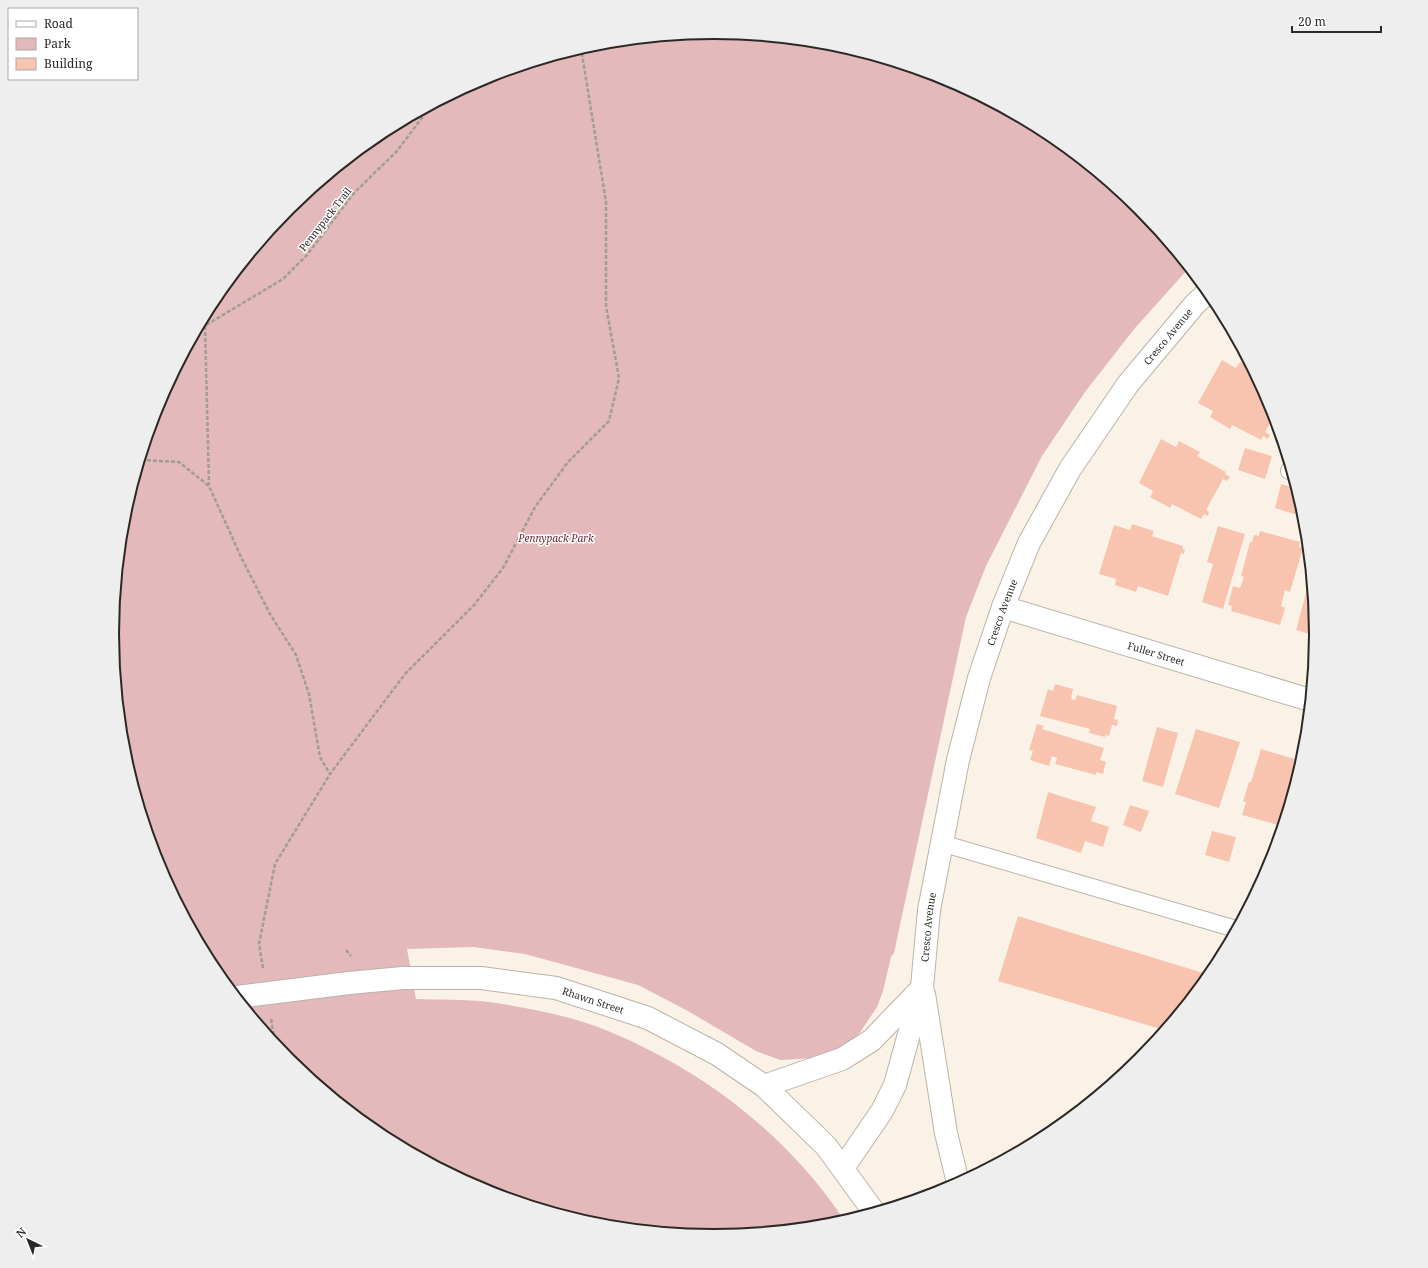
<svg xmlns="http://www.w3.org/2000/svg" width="1428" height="1268" font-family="'Noto Serif',serif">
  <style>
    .green { fill: #e3b9bb }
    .building { fill: #f9c4af }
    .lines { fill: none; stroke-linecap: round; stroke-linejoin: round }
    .service-casing { stroke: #bbb3a8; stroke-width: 18 }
    .minor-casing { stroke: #bbb3a8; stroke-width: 24 }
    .secondary-casing { stroke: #bbb3a8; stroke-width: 24 }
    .path { stroke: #a39c94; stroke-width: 2.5; stroke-dasharray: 4 2; stroke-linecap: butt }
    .service { stroke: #fff; stroke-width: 16 }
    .minor { stroke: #fff; stroke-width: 22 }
    .secondary { stroke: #fff; stroke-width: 22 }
    .secondary-bridge-casing { stroke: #bbb3a8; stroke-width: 24; stroke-linecap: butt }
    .secondary-bridge { stroke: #fff; stroke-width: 22 }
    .labels { text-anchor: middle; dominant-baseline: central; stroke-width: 3; stroke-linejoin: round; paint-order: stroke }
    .street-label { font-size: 10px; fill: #2c2925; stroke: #fff }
    .park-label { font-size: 10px; font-style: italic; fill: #621f2a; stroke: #fff }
    .rim { fill: none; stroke: #2c2925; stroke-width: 2 }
  </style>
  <rect width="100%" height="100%" fill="#fbf2e7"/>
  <path class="green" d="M714,32l118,12 113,34 104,56 91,74 49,60 -54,60 -50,64 -43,64 -56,110 -20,51 -72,336 -3,4 -8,34 -6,16 -16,24 -9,10 -16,10 -22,7 -34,2 -24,-9 -70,-41 -48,-25 -113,-31 -52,-7 -66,2 9,50c24,1 49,0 73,3 35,5 73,12 106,24 100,38 190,105 249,194l-13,4 -117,12 -118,-12 -113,-34 -104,-56 -91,-74 -75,-92 -55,-104 -34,-113 -12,-117 12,-118 34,-113 56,-104 74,-91 92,-75 104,-55 113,-34z"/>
  <g class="building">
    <polygon points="1222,360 1236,368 1240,362 1251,367 1270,404 1274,416 1265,432 1270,435 1268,439 1263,436 1261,440 1232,425 1230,429 1210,417 1213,411 1198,403"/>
    <polygon points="1161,439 1176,447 1179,441 1200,452 1197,456 1226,472 1225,474 1230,477 1227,481 1223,479 1206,510 1209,512 1208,516 1204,514 1201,519 1172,504 1170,508 1150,497 1153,491 1139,483"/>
    <polygon points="1245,448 1272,456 1265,479 1238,470"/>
    <polygon points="1281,484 1296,488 1304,517 1275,508"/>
    <polygon points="1132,524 1154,531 1152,536 1183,546 1183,549 1185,549 1184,554 1181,553 1168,596 1138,586 1136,592 1115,585 1116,579 1099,574 1114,525 1130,530"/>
    <polygon points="1218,526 1245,534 1223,609 1202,602 1213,564 1207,562"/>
    <polygon points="1260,531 1300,542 1299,547 1303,548 1290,592 1285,590 1281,606 1285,608 1280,625 1231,611 1232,606 1228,605 1233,586 1240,588 1244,577 1241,576 1250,542 1252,542 1254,535 1259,536"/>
    <polygon points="1310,578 1316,634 1316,636 1296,630"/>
    <polygon points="1055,684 1073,689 1071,699 1075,700 1077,695 1117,706 1114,719 1118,720 1117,726 1112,725 1109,736 1106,735 1105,737 1089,733 1090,729 1040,716 1048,689 1053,691"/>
    <polygon points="1037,724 1044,726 1042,729 1104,748 1100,760 1106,762 1103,774 1096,772 1096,775 1055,764 1057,758 1052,756 1049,766 1030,760 1033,751 1029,750"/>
    <polygon points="1157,727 1178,733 1163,787 1142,781"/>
    <polygon points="1196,729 1240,742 1219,808 1175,794"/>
    <polygon points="1261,749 1302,761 1282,826 1242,815 1246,802 1243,801 1249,782 1251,782"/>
    <polygon points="1048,792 1096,807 1091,821 1109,827 1103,847 1085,841 1081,853 1036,838"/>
    <polygon points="1130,805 1149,811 1141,832 1123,825"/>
    <polygon points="1212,831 1236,837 1229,862 1205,855"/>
    <polygon points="1018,916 1082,936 1210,975 1164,1030 998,981"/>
  </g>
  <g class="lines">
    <defs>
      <g id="service">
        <polyline points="1289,471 1291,471"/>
        <polyline points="941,843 1236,929"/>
      </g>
      <g id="minor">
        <path id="s1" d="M1003,607l307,93"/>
        <polyline points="924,994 946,1133 958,1183"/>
        <polyline points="764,1086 842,1059 872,1040 920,990"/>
        <path id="s2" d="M843,1168l39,-57 13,-26 27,-98 7,-77 29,-150 21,-82 24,-71 26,-64 41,-74 58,-85 67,-80 13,-12"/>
      </g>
      <g id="secondary">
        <path id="s3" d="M349,983l54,-5h78l75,10 92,30 69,36 47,32 62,60 48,66"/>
      </g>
    </defs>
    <use href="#service" class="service-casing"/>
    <use href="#minor" class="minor-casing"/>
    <use href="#secondary" class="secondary-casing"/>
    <g class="path">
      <polyline points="205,326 209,485"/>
      <polyline points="196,331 283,279 307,255 354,193 397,151 427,111 449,96"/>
      <polyline points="141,460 179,462 209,486 242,559 270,614 296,655 309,694 320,757 330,774"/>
      <polyline points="346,950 351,956"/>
      <polyline points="263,968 259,944 275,864 330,774 405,674 474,605 503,568 535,507 568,462 609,421 619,378 606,306 606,202 581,48"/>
      <polyline points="271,1019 275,1043"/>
    </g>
    <use href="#service" class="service"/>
    <use href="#minor" class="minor"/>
    <use href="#secondary" class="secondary"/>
    <defs>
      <polyline id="secondary-bridge" points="237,997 349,983"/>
    </defs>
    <use href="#secondary-bridge" class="secondary-bridge-casing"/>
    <use href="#secondary-bridge" class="secondary-bridge"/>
  </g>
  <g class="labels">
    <g class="street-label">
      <text transform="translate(325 219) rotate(-52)">Pennypack Trail</text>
      <text stroke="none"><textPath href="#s2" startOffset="908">Cresco Avenue</textPath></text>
      <text stroke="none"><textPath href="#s2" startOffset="584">Cresco Avenue</textPath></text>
      <text stroke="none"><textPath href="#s1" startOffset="160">Fuller Street</textPath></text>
      <text stroke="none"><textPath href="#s2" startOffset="260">Cresco Avenue</textPath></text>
      <text stroke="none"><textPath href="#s3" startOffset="247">Rhawn Street</textPath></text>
    </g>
    <g class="park-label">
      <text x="556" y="538">Pennypack Park</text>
    </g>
  </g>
  <path d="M0 0H1428V1268H0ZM119 634a595 595 0 1 1 1190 0a595 595 0 1 1-1190 0Z" fill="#eee" fill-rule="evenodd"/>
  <path class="rim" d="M119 634a595 595 0 1 1 1190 0a595 595 0 1 1-1190 0Z"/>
  <rect x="8" y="8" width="130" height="72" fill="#ffffff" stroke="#aba9a8"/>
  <rect x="16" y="21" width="20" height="6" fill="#ffffff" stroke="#aba9a8"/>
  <text x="44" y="28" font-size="12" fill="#2c2925">Road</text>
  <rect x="16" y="38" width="20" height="12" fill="#e3b9bb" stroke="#aba9a8"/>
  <text x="44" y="48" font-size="12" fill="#2c2925">Park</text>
  <rect x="16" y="58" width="20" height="12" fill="#f9c4af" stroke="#aba9a8"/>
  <text x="44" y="68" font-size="12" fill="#2c2925">Building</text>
  <g transform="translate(28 1240) rotate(317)" stroke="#ffffff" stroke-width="3" paint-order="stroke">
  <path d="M0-3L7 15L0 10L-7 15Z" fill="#2c2925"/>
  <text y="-6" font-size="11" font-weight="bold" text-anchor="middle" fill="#2c2925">N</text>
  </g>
  <path d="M1292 26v6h89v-6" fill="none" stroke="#2c2925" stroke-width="2"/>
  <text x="1298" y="26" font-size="12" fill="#2c2925" stroke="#ffffff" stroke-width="3" paint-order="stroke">20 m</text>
</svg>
